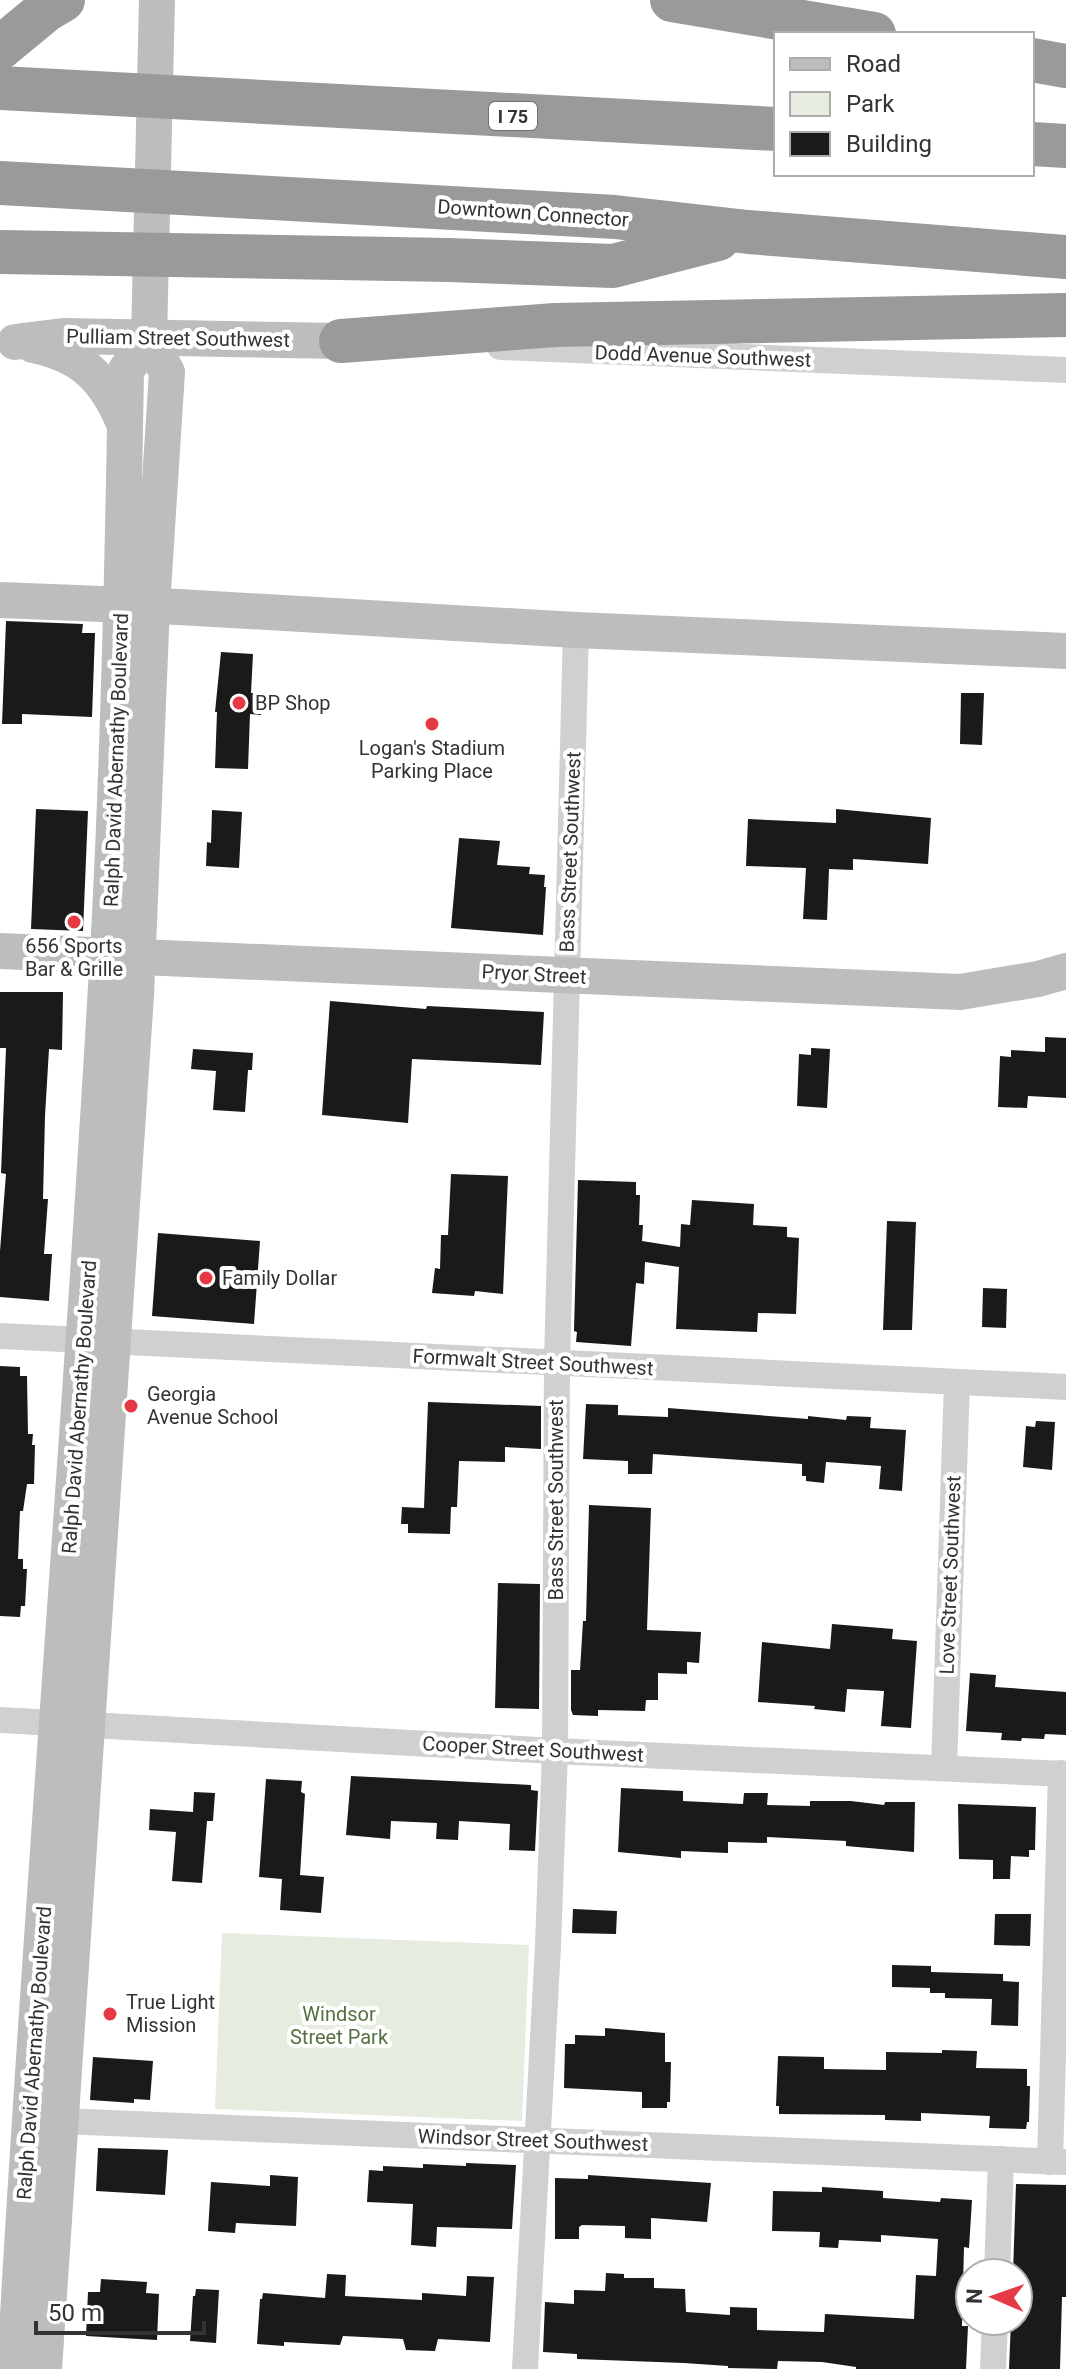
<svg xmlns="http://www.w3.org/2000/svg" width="1066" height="2369" font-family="Roboto,sans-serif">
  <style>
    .green { fill: #e6ecdf }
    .building { fill: #1a1a1a }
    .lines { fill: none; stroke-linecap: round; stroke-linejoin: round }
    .street { stroke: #d0d0d0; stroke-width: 26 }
    .secondary { stroke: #bdbdbd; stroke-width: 36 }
    .highway { stroke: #9a9a9a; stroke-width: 44 }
    .poi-dot { fill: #e63946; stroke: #fff; stroke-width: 3 }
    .labels { text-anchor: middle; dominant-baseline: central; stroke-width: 8; stroke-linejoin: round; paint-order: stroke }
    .shield { fill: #fff; stroke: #707070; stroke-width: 2 }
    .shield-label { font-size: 18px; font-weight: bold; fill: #333 }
    .street-label { font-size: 20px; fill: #333; stroke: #fff }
    .poi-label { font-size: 20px; fill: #333; stroke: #fff; text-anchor: start }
    .park-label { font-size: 20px; fill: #56703f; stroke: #fff }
  </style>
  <rect width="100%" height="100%" fill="#fff"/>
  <polygon class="green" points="222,1933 529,1945 522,2121 215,2109"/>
  <g class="building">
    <polygon points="6,621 83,624 82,633 95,633 92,717 22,714 22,724 2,724"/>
    <polygon points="221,652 253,654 251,693 263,693 261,715 250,714 248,769 215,768 217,712 215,712"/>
    <polygon points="961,693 984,693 982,745 960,744"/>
    <polygon points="36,809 88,811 83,931 31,929"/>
    <polygon points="836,809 931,818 928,864 853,859 853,870 829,869 827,920 803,919 806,868 746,866 748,819 836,823"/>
    <polygon points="212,810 242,812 239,868 206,866 207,842 211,843"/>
    <polygon points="459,838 500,841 497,865 530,867 529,874 545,875 544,887 546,887 543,935 451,928"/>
    <polygon points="0,992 63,992 62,1050 49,1049 45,1116 43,1199 48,1199 44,1254 52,1254 49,1301 0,1297 0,1251 6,1174 1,1173 6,1048 0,1048"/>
    <polygon points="330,1001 426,1009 427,1006 544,1012 541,1065 412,1059 408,1123 322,1115"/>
    <polygon points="1045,1037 1066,1038 1066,1098 1028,1096 1027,1108 998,1107 1000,1056 1011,1057 1011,1050 1045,1052"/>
    <polygon points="811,1048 830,1049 827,1108 797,1106 799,1054 811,1055"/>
    <polygon points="193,1049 253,1053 252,1070 248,1070 245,1112 213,1110 216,1071 191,1069"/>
    <polygon points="451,1174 508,1176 503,1294 475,1291 474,1296 432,1293 435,1268 440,1269 441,1235 448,1235"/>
    <polygon points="578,1180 636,1182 636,1195 640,1195 639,1225 643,1225 642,1241 680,1247 681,1224 690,1225 692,1200 754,1204 753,1225 787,1227 787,1237 799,1238 796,1314 758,1313 757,1332 676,1329 679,1267 645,1262 644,1284 636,1283 631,1346 576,1342 577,1332 574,1331"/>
    <polygon points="887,1221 916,1222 912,1330 883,1330"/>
    <polygon points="158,1233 260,1241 254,1324 152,1316"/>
    <polygon points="983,1288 1007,1289 1006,1328 982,1327"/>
    <polygon points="0,1366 20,1367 20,1376 27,1376 28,1434 33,1434 32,1445 35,1445 34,1484 27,1484 23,1511 20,1511 18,1559 23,1559 23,1569 27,1569 25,1606 21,1606 20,1617 0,1616"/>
    <polygon points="428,1402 541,1406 541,1449 505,1447 505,1462 459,1461 457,1507 451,1507 450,1534 408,1533 408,1524 401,1524 402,1507 424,1508"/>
    <polygon points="586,1404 618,1405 618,1415 668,1417 668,1408 808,1419 808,1416 846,1420 847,1416 871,1417 870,1428 906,1430 902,1491 879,1489 881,1466 826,1462 824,1483 806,1481 806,1476 802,1476 802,1464 653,1454 652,1474 628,1474 628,1461 583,1459"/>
    <polygon points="1036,1421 1055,1422 1052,1470 1023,1467 1026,1426 1035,1427"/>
    <polygon points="589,1505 651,1508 647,1630 701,1632 699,1663 687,1662 687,1674 658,1673 658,1700 646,1700 645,1711 598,1710 598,1716 573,1715 571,1710 571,1670 580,1670 583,1621 586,1621"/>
    <polygon points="498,1583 540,1584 539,1709 495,1708"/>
    <polygon points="832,1624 893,1629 892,1639 917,1641 911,1728 881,1726 884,1691 847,1689 845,1712 814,1709 815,1706 758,1702 762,1642 830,1649"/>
    <polygon points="970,1673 996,1675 995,1687 1066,1692 1066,1735 1045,1734 1044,1739 1022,1738 1021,1741 1001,1740 1002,1733 966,1731"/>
    <polygon points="351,1776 531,1785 531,1790 538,1791 535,1851 509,1850 510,1824 459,1821 458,1840 436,1839 437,1823 391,1821 390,1839 346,1835"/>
    <polygon points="266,1779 302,1781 301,1792 305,1794 300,1875 324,1877 321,1913 280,1910 282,1879 259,1877"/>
    <polygon points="621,1788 683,1791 683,1801 743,1804 744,1793 768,1793 767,1805 810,1806 810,1801 851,1801 884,1805 885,1802 915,1802 914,1852 846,1846 846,1841 767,1837 767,1843 728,1842 728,1853 681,1851 681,1858 618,1852"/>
    <polygon points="194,1792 215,1793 213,1821 207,1821 202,1883 172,1881 176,1832 149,1830 150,1809 193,1812"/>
    <polygon points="958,1804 1036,1807 1035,1850 1029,1850 1029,1857 1011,1856 1010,1879 993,1879 993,1860 959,1859"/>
    <polygon points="573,1909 617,1911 616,1934 572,1933"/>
    <polygon points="995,1914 1031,1914 1030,1946 994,1945"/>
    <polygon points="892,1965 931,1966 931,1972 1003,1974 1003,1981 1019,1982 1018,2026 991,2025 992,1999 945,1998 945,1993 930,1993 930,1988 892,1987"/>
    <polygon points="605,2028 665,2033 665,2062 671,2062 670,2102 667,2102 667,2108 642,2108 642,2092 564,2088 565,2044 575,2044 575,2035 605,2036"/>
    <polygon points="942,2050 977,2051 976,2068 1027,2069 1027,2086 1030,2086 1029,2122 1027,2122 1026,2129 989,2128 990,2116 921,2113 921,2121 885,2120 885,2115 779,2114 779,2106 776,2106 778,2056 824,2057 824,2069 886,2070 886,2052 942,2053"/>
    <polygon points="93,2057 153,2061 150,2100 134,2099 134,2103 90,2100"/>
    <polygon points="98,2148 168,2150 165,2195 96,2191"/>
    <polygon points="466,2163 516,2165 512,2229 437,2227 436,2247 411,2245 413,2204 367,2202 369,2170 383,2171 383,2166 423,2168 423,2164 466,2166"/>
    <polygon points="270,2175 298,2177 296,2226 236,2223 235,2233 208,2231 211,2182 270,2186"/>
    <polygon points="588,2175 711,2183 707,2222 651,2218 651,2239 625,2238 625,2226 582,2225 579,2227 579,2239 555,2239 555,2178 588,2179"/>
    <polygon points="1016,2184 1066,2185 1066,2297 1062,2297 1060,2369 1009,2369 1011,2321 1018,2321 1018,2273 1013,2273"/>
    <polygon points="822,2187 883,2191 883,2198 940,2202 941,2198 972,2200 969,2248 964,2247 962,2326 968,2326 966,2369 856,2369 856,2367 822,2362 778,2361 777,2369 728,2368 728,2366 684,2363 577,2359 577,2354 543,2352 545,2302 574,2304 574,2290 605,2291 606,2273 624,2274 624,2278 654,2278 654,2288 685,2289 686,2312 730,2315 730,2307 757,2308 757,2330 824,2332 825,2314 914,2319 916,2275 936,2276 938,2239 881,2235 881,2242 839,2240 838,2248 819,2247 820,2232 772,2231 773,2191 822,2192"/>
    <polygon points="327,2274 346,2275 345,2296 422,2300 422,2293 466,2296 467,2276 494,2277 490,2342 438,2339 435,2351 406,2350 403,2339 343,2336 340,2345 284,2342 284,2346 257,2344 260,2299 262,2299 263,2293 325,2298"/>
    <polygon points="101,2279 147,2282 146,2293 159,2294 157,2340 86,2336 88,2292 100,2292"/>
    <polygon points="196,2289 219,2290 216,2343 190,2341 193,2296 195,2296"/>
  </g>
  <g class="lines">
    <g class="street">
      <polyline points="500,347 1066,370"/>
      <polyline points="0,1336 1066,1387"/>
      <polyline points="0,1720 555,1751 1066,1774"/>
      <polyline points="944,1768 957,1382"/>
      <polyline points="61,2121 1066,2162"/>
      <polyline points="1050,2162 1061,1773"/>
      <polyline points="997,2273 1001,2159"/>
      <polyline points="525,2369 548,1946 555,1751 557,1363 576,630"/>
      <polyline points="993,2369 995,2321"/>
    </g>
    <g class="secondary">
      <polyline points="15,342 63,336 341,341"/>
      <path d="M33,345c48,10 71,32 90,76"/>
      <polyline points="0,600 179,607 576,630 1066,651"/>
      <polyline points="0,951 960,992 1038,979 1066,971"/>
      <path d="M15,2369c26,-479 68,-957 94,-1436 10,-187 14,-375 17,-563l23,-31"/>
      <polyline points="44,2369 136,995 152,606 167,372 149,339 157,0"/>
    </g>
    <g class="highway">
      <polyline points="672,0 874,34"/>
      <polyline points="0,48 46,10 63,0"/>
      <polyline points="1032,60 1066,66"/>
      <polyline points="0,88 776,129"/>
      <polyline points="1032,144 1066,146"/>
      <polyline points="0,183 615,217 748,232 1066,257"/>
      <polyline points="0,252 449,260 613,266 718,239"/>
      <polyline points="341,341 555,325 1066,315"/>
    </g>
  </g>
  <g class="poi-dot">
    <circle cx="239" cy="703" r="8"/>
    <circle cx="432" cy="724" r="8"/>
    <circle cx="74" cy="922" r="8"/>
    <circle cx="206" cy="1278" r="8"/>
    <circle cx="131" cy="1406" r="8"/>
    <circle cx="110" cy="2014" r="8"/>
  </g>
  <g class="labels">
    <rect class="shield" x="489" y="102" width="48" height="28" rx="6"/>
    <g class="shield-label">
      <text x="513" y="116">I 75</text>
    </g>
    <g class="street-label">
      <text transform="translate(533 213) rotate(4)">Downtown Connector</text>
      <text transform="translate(178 338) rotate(1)">Pulliam Street Southwest</text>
      <text transform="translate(703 356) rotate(2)">Dodd Avenue Southwest</text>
      <text transform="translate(116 760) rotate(-88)">Ralph David Abernathy Boulevard</text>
      <text transform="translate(570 852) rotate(-88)">Bass Street Southwest</text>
      <text transform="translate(534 974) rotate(3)">Pryor Street</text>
      <text transform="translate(533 1362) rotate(3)">Formwalt Street Southwest</text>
      <text transform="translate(79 1407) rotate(-86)">Ralph David Abernathy Boulevard</text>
      <text transform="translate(556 1500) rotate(-90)">Bass Street Southwest</text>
      <text transform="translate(950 1575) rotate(-88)">Love Street Southwest</text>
      <text transform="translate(533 1749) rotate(3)">Cooper Street Southwest</text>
      <text transform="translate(34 2053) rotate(-86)">Ralph David Abernathy Boulevard</text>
      <text transform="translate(533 2140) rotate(2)">Windsor Street Southwest</text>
    </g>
    <g class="poi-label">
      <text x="255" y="703">BP Shop</text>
      <text x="432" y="748" text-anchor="middle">Logan's Stadium<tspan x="432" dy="23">Parking Place</tspan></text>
      <text x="74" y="946" text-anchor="middle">656 Sports<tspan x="74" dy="23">Bar &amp; Grille</tspan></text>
      <text x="222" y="1278">Family Dollar</text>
      <text x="147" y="1394">Georgia<tspan x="147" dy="23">Avenue School</tspan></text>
      <text x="126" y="2002">True Light<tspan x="126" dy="23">Mission</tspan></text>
    </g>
    <g class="park-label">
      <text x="339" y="2014">Windsor<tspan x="339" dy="23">Street Park</tspan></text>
    </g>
  </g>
  <rect x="774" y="32" width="260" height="144" fill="#ffffff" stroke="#adadad" stroke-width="2"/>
  <rect x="790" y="58" width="40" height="12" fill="#bdbdbd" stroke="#adadad" stroke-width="2"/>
  <text x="846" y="72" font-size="24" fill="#333333">Road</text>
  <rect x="790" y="92" width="40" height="24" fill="#e6ecdf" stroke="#adadad" stroke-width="2"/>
  <text x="846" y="112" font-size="24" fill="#333333">Park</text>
  <rect x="790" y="132" width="40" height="24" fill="#1a1a1a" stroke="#adadad" stroke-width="2"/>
  <text x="846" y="152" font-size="24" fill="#333333">Building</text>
  <g transform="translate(994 2297) rotate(272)"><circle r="38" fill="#ffffff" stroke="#adadad" stroke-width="2"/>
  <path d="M0-6L14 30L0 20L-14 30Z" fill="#e63946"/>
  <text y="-12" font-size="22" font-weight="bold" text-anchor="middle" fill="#333333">N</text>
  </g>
  <path d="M36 2321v12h168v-12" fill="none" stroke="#333333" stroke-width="4"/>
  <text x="48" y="2321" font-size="24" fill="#333333" stroke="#ffffff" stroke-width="6" paint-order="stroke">50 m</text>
</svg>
